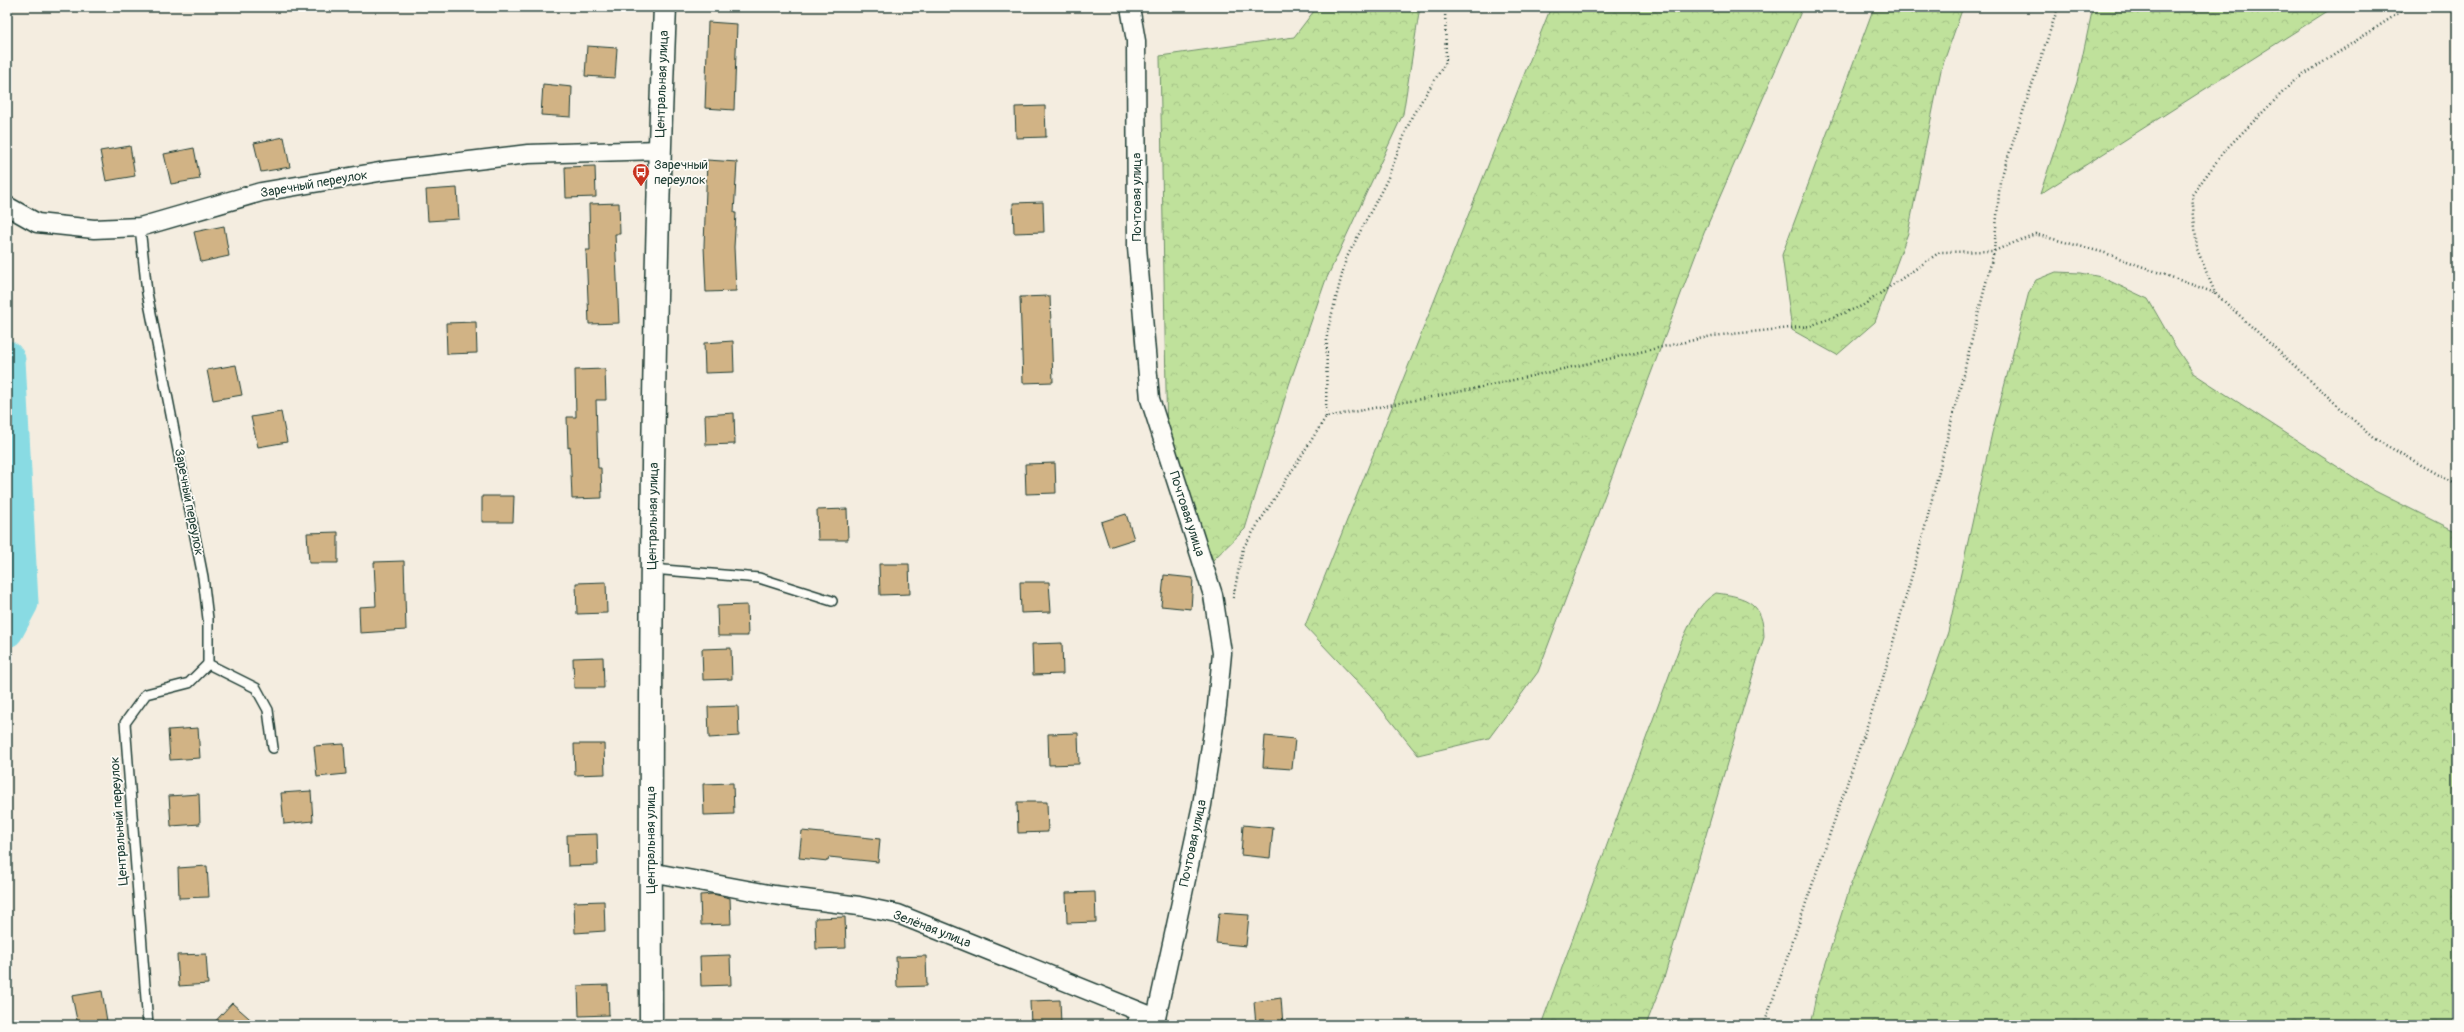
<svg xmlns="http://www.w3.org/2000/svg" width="2464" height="1032" font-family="Pangolin,sans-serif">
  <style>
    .forest { fill: url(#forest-crowns); stroke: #6f8f68 }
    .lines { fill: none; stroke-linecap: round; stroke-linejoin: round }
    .river { stroke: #89dbe3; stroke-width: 33 }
    .building { fill: #d1b385; stroke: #1f3d34 }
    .service-casing { stroke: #1f3d34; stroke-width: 12 }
    .minor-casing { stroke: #1f3d34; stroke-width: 21 }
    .tertiary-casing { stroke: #1f3d34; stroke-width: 25 }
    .path { stroke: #1f3d34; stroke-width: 2.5; stroke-dasharray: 1 3; stroke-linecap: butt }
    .service { stroke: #fdfcf7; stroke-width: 9 }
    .minor { stroke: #fdfcf7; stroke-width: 18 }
    .tertiary { stroke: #fdfcf7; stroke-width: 22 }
    .labels { text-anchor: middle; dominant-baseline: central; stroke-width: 3.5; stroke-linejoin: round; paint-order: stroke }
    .street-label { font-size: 13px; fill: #1f3d34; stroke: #fdfcf7 }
    .poi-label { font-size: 13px; fill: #1f3d34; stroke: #fdfcf7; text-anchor: start }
  </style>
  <defs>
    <pattern id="forest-crowns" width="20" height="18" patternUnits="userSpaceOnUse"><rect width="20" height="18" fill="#bfe19b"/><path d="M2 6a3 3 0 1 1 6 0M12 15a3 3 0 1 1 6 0" fill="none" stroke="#a4c286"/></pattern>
  </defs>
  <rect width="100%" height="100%" fill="#f4ede0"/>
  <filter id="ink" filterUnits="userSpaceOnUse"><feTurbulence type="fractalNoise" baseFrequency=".025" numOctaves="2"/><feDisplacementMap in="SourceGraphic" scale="8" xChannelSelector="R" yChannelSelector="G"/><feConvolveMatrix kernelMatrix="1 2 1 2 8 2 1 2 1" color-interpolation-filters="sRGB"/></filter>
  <g filter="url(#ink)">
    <g class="forest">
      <polygon points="1317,7 1420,7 1403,114 1325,282 1289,385 1245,529 1213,560 1167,443 1160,56 1294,37"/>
      <polygon points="1551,7 1803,7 1704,233 1538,672 1489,738 1418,755 1370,695 1305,626"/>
      <polygon points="1874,7 1963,7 1941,70 1908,233 1875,322 1837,355 1792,330 1782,255"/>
      <polygon points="2093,7 2334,7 2040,194 2077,82"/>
      <polygon points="2056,272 2081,273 2101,277 2148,299 2175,346 2193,373 2375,491 2457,532 2457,1025 1810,1025 1817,991 1851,884 1917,720 1948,632 1992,433 2029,292 2036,280"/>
      <path d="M1716,593c32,4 47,10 48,44l-100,341 -18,47h-105l140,-382c9,-19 16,-39 35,-50z"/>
    </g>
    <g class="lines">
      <polyline class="river" points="7,357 9,360 22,603 7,631"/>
    </g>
    <g class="building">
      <polygon points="708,22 737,24 734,110 705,108"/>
      <polygon points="587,46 617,48 615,78 585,76"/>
      <polygon points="543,84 572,87 571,117 541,115"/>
      <polygon points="1045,106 1046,137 1016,138 1015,107"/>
      <polygon points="284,137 290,167 261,172 254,143"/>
      <polygon points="130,146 135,176 106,181 100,151"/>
      <polygon points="194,148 200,179 171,184 164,154"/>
      <polygon points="707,160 737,162 734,213 736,213 734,247 736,291 706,292 704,246"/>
      <polygon points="595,166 596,197 566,198 565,167"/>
      <polygon points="457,188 459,219 428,221 426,190"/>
      <polygon points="1043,202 1044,232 1014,233 1013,203"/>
      <polygon points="619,203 620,234 615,234 619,323 589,324 586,250 590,250 589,204"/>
      <polygon points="224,226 229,256 201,262 194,232"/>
      <polygon points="1050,296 1053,382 1023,383 1020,297"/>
      <polygon points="476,322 477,353 447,354 446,323"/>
      <polygon points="733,341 734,372 705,373 704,343"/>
      <polygon points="236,365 242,395 213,400 207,370"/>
      <polygon points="605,369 606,400 596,400 598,468 601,468 602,498 572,499 570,447 568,448 567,417 576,417 575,370"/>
      <polygon points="281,412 287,442 258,447 251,417"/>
      <polygon points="734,413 735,444 706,445 705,415"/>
      <polygon points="1055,463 1056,493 1026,494 1025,464"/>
      <polygon points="482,496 514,496 513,522 482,522"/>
      <polygon points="847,509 848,540 818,540 817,510"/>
      <polygon points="1126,514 1134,539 1109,547 1101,522"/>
      <polygon points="338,532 338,563 309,563 307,533"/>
      <polygon points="404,561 406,630 360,633 359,607 376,606 374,562"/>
      <polygon points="879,564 909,564 910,594 880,595"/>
      <polygon points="1164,575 1193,578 1191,609 1161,606"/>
      <polygon points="606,582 607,613 577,614 576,583"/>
      <polygon points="1020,582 1049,582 1051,612 1021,613"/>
      <polygon points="747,605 748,636 718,636 717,606"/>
      <polygon points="1062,643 1063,674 1033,675 1032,644"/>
      <polygon points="731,648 732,679 703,680 702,649"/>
      <polygon points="603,657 604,688 574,688 573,658"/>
      <polygon points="738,706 739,736 709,738 708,707"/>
      <polygon points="198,728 200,758 170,760 168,730"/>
      <polygon points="1078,733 1079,764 1049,765 1048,734"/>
      <polygon points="1265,736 1295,739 1292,769 1263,767"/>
      <polygon points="344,744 346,774 317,777 314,746"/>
      <polygon points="574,744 604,744 605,774 575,775"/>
      <polygon points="733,783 734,814 704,815 703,784"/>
      <polygon points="311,791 313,821 284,824 281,793"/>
      <polygon points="199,794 200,824 171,826 169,796"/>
      <polygon points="1017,802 1047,802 1048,832 1018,833"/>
      <polygon points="1243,825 1273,828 1270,858 1241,855"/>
      <polygon points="802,831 880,839 878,862 829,857 828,861 799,858"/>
      <polygon points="597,834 598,865 568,866 567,835"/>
      <polygon points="207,866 209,897 179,898 178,868"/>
      <polygon points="1095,892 1096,922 1067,923 1066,893"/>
      <polygon points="713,894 730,898 731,924 701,925 700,895"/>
      <polygon points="604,901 605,931 575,933 574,902"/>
      <polygon points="1219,913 1249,915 1246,946 1216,943"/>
      <polygon points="845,917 846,948 816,949 815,918"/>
      <polygon points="206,954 208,984 179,986 177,955"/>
      <polygon points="730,955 731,985 701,986 700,956"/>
      <polygon points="926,956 927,986 897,987 896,957"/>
      <polygon points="608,985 609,1015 579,1016 578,986"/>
      <polygon points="102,991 107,1021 78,1025 72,996"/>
      <polygon points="1281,998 1283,1025 1256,1025 1254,1002"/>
      <polygon points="1060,1000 1061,1025 1031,1025 1030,1001"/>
      <polygon points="232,1003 257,1025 212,1025"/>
    </g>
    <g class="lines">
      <defs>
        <g id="service">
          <polyline points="140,227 147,293 203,577 208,619 208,664 256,688 268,710 273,748"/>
          <polyline points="652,569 759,578 832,601"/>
          <polyline points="148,1025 125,723 146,694 189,683 208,664"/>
          <polyline points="1131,1025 1137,1012"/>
        </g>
        <g id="minor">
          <polyline points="1130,7 1136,41 1137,247 1150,399 1213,595 1222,653 1217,706 1202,805 1156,1018"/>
          <polyline points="7,206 37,223 94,229 140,227 261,192 385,171 528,154 660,150"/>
          <polyline points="650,872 774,895 859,906 898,914 1156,1018"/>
        </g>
        <path id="tertiary" d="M651,1025c-1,-339 0,-679 14,-1018"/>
      </defs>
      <use href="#service" class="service-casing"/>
      <use href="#minor" class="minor-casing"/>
      <use href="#tertiary" class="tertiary-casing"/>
      <g class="path">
        <polyline points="2408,7 2294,81 2225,150 2192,195 2197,249 2215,293 2373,438 2457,485"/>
        <polyline points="1326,417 1327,333 1346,259 1387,180 1412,116 1446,62 1445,7"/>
        <polyline points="1233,598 1243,548 1326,417 1468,390 1712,336 1810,326 1862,306 1940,252 1994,251 2035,234 2105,253 2215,293"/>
        <polyline points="1764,1025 1881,685 1921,543 1994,251 2000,181 2058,7"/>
      </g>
      <use href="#service" class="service"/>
      <use href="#minor" class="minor"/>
      <use href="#tertiary" class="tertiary"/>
    </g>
  </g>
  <defs>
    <symbol id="bus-pin" viewBox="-11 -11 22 30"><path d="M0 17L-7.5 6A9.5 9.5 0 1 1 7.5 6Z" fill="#c8321e" stroke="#fdfcf7"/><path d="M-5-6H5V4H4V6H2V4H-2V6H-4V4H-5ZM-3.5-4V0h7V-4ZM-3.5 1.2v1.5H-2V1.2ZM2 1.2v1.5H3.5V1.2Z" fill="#fff"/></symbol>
  </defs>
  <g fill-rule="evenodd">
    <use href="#bus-pin" x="631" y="162" width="20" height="27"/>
  </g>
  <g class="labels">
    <g class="street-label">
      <text transform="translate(662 84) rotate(-88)">Центральная улица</text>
      <text transform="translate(314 184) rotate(-10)">Заречный переулок</text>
      <text transform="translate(1137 197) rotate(-90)">Почтовая улица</text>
      <text transform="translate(189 502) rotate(79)">Заречный переулок</text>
      <text transform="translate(1187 514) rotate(72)">Почтовая улица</text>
      <text transform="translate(653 516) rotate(-89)">Центральная улица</text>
      <text transform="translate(119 821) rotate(-94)">Центральный переулок</text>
      <text transform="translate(651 840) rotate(-90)">Центральная улица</text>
      <text transform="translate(1193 843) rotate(-78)">Почтовая улица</text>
      <text transform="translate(932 929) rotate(21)">Зелёная улица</text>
    </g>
    <g class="poi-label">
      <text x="654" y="165">Заречный<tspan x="654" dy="15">переулок</tspan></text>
    </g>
  </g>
  <rect width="2464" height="1032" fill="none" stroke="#fdfcf7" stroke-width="24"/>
  <rect x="12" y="12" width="2440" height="1008" fill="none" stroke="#1f3d34" stroke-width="1.5" filter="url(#ink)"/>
</svg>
